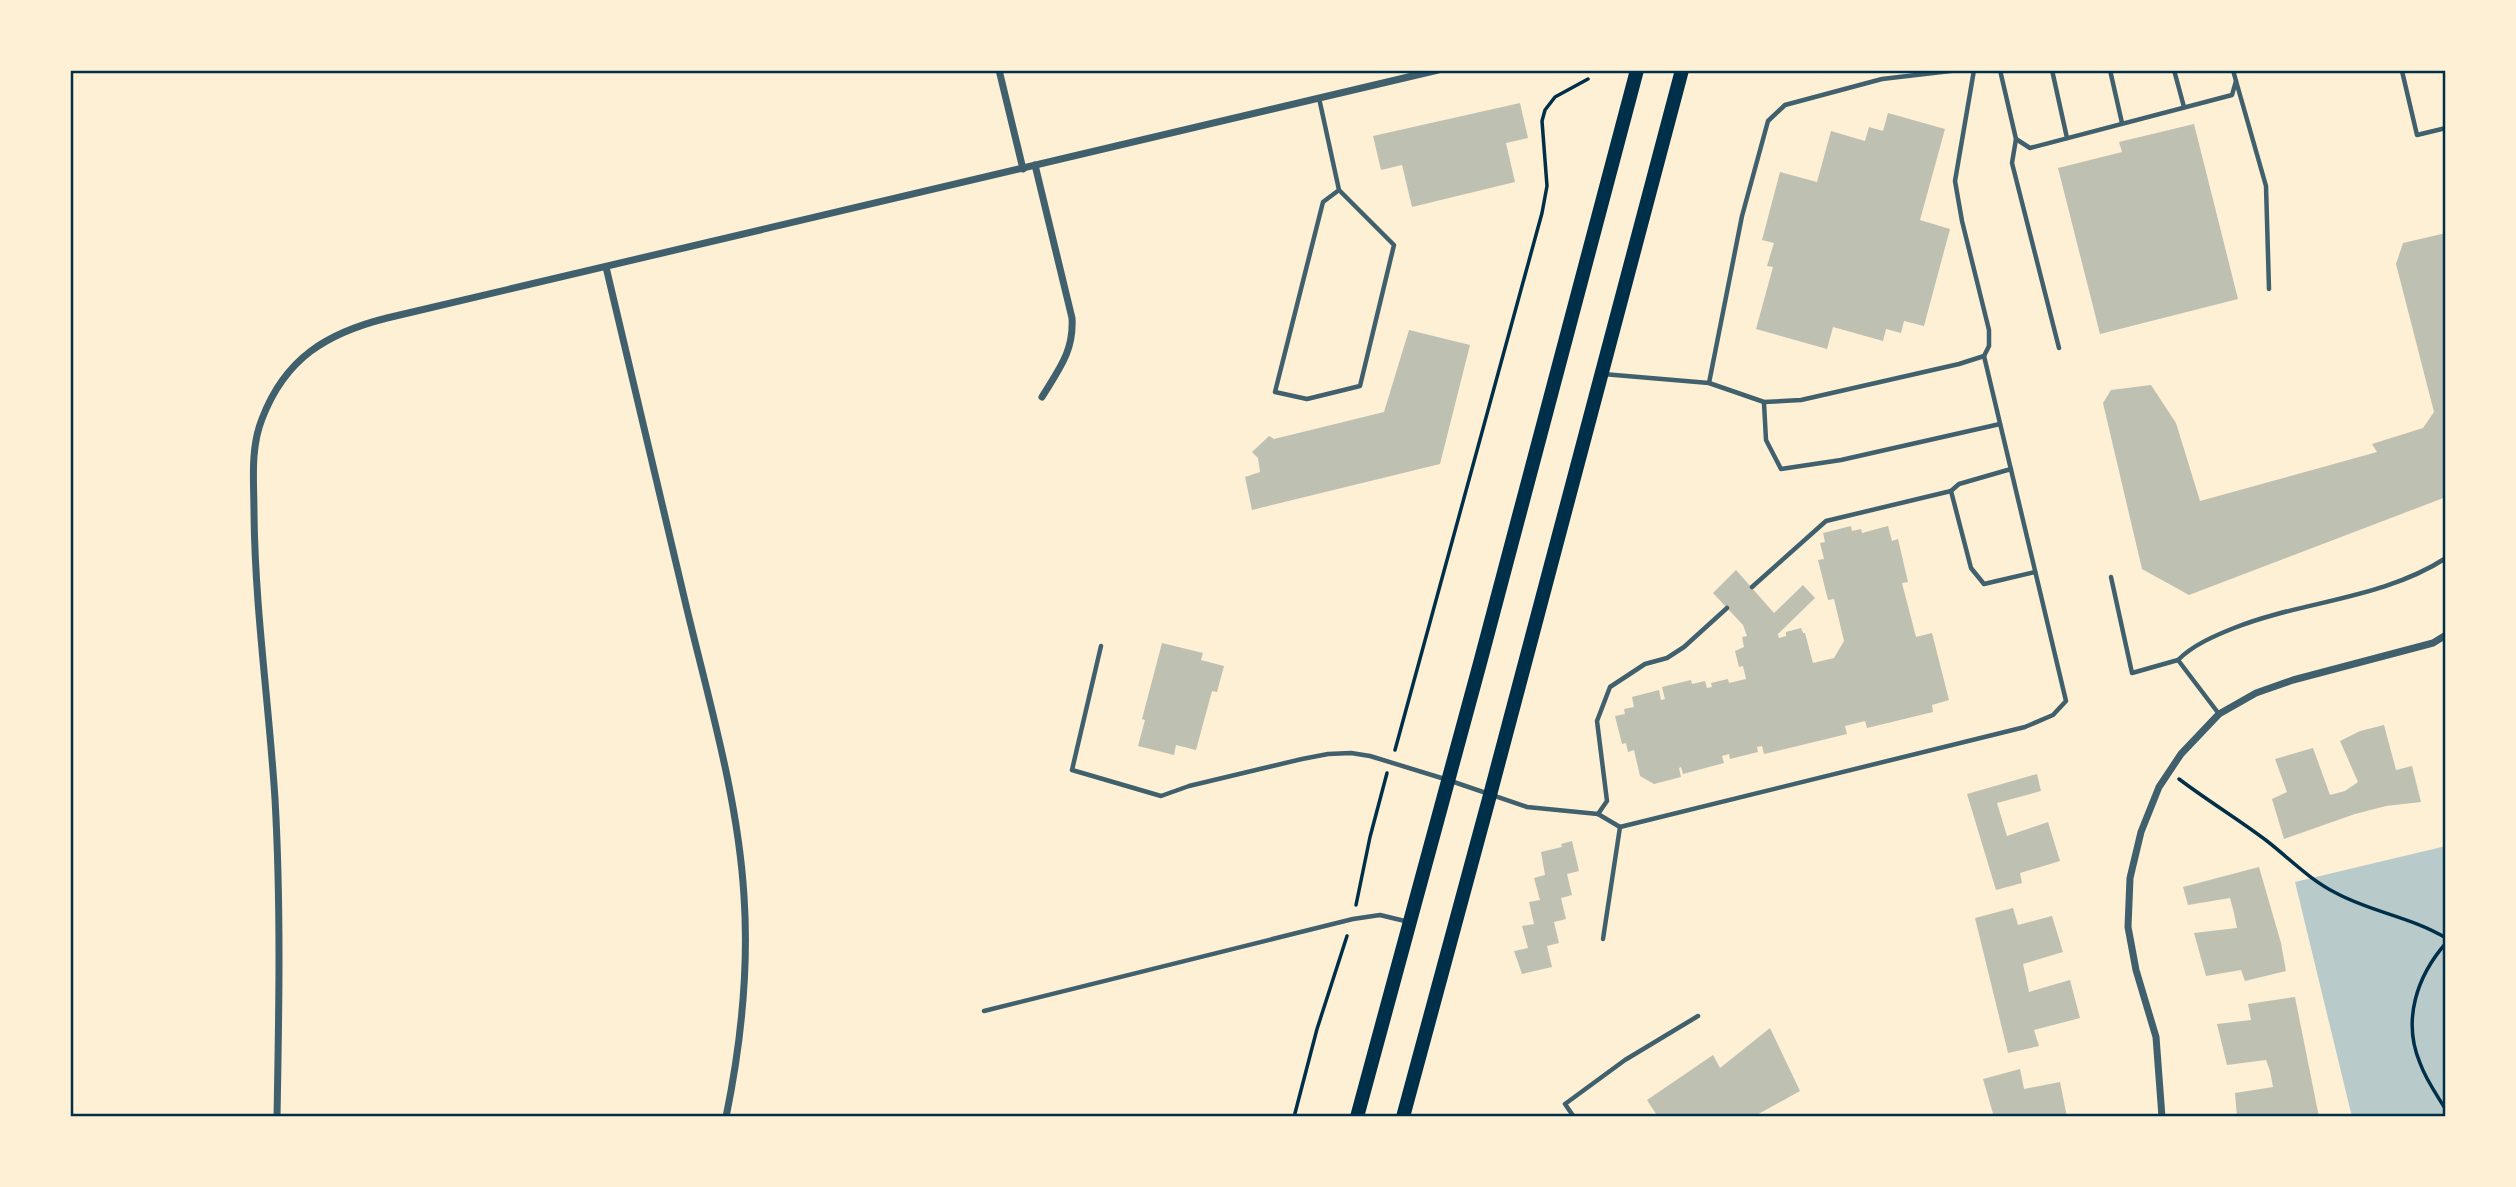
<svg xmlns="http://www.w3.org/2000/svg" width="2516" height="1187" font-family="Barlow,sans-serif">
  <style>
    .green { fill: #b9caca }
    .building { fill: #bec0b2 }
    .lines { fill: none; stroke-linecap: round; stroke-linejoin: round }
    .path { stroke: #003049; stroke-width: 3.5 }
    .service { stroke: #3f606c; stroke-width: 4.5 }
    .minor { stroke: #3f606c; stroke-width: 7 }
    .secondary { stroke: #003049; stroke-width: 14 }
    .neatline { fill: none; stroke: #003049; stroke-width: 2.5 }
  </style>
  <rect width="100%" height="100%" fill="#fdf0d5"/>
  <polygon class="green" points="2446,846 2446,1117 2352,1117 2295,882"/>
  <g class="building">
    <polygon points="1520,103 1528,138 1506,143 1515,182 1412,207 1402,165 1381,170 1373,136"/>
    <polygon points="1888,113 1945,129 1920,220 1950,229 1924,326 1904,321 1901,333 1886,329 1883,341 1833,327 1827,349 1756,329 1773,267 1767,266 1774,243 1762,240 1780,172 1817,182 1831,131 1865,141 1869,127 1883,131"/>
    <polygon points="2194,124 2238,299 2100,334 2058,168 2122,152 2119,142"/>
    <polygon points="2446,233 2446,497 2189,595 2142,569 2103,403 2111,390 2151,385 2176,423 2200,501 2377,452 2372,444 2423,428 2434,412 2396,264 2403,243"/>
    <polygon points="1409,330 1470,345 1440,464 1252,510 1245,477 1260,472 1258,458 1252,452 1269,436 1274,439 1384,412"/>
    <polygon points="1851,526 1852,531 1861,529 1862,533 1888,526 1892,541 1898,539 1908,582 1902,583 1916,637 1932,633 1949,700 1932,705 1933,712 1867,728 1865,721 1845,726 1847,734 1764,754 1762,746 1757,747 1758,752 1730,759 1729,754 1722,756 1724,763 1683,774 1681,767 1679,768 1681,777 1654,784 1640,776 1634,750 1628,752 1626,743 1622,744 1615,716 1625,714 1624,709 1634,707 1632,697 1659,690 1661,700 1665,699 1662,687 1691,680 1692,684 1705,681 1707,688 1712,687 1711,683 1728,679 1729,683 1746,679 1743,666 1739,667 1735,651 1744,647 1742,637 1747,636 1743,625 1713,593 1736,570 1774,613 1803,585 1815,598 1778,634 1779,638 1786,636 1786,632 1801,628 1803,633 1805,633 1813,663 1834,658 1844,641 1834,599 1828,600 1818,560 1824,559 1820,543 1825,542 1823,533"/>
    <polygon points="1162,643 1203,653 1201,660 1224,666 1217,692 1212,691 1196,750 1176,745 1174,755 1138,746 1145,720 1142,719"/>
    <polygon points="2384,725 2396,770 2412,766 2421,802 2386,806 2355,814 2284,839 2272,799 2287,792 2275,759 2313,748 2330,795 2345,791 2358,782 2340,741 2360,731"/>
    <polygon points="2037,774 2041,791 1997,803 2007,836 2048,822 2060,861 2020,873 2022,883 1996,890 1967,794"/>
    <polygon points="1572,841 1579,871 1567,874 1572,895 1561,898 1566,919 1554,922 1559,943 1547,946 1552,967 1522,974 1514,951 1528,948 1522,926 1534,924 1529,902 1540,900 1534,878 1545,875 1541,852 1562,847 1561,844"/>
    <polygon points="2259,867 2281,943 2286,971 2245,981 2241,970 2206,976 2194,933 2237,928 2234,913 2230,898 2188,905 2183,887"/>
    <polygon points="2013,908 2018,925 2052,916 2063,952 2023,964 2029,992 2070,980 2080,1018 2034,1030 2039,1046 2008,1053 1975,918"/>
    <polygon points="2295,997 2319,1117 2237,1117 2235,1093 2273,1087 2270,1071 2266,1060 2227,1065 2217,1024 2251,1020 2248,1004"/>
    <polygon points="1770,1028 1800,1091 1753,1117 1658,1117 1647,1100 1713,1055 1720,1068"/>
    <polygon points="2020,1069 2024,1089 2060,1082 2067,1117 1994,1117 1983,1079"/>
  </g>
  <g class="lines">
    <g class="path">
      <polyline points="1395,750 1542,213 1547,186 1542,121 1545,110 1555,97 1588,79"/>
      <path d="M2179,779c29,22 59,40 88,62 23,18 43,39 69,52 35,19 75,24 110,45"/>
      <polyline points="1356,905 1370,837 1387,773"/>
      <path d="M2446,943c-29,33 -44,77 -26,120 6,17 17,32 26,47"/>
      <polyline points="1294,1117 1317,1029 1347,936"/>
    </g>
    <g class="service">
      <polyline points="2000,70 2016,139 2030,148 2232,95 2236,81 2233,70"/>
      <polyline points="2052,70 2067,138"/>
      <polyline points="2110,70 2122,123"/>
      <polyline points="2174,70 2184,107"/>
      <polyline points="2407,70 2402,71 2417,135 2446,128"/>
      <polyline points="2236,81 2266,186 2269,289"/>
      <polyline points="1319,98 1339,190 1394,245 1360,386 1307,399 1275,392 1323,202 1339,190"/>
      <polyline points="2016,139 2012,163 2059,348"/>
      <polyline points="1603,374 1709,383 1764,402 1801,400 1959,364 1984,356 1989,346 1989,330 1962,221 1955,181 1974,70"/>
      <polyline points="1709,383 1742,216 1768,121 1785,105 1882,79 1959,70"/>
      <polyline points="1764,403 1766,440 1781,469 1841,460 2000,424"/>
      <polyline points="2011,469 1959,484 1951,491 1971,568 1984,584 2035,572"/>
      <polyline points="2111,577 2132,673 2178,660"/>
      <polyline points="1752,587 1826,521 1951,491"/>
      <polyline points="1101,646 1072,770 1161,796 1189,786 1302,759 1328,754 1351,753 1370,756 1448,780 1527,807 1598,814 1607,801 1597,721 1610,687 1645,664 1667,658 1684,647 1727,608"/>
      <path d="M2219,714l-41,-54c15,-15 36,-24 56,-32 68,-27 149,-29 212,-70"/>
      <polyline points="1598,814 1620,827 2025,727 2053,715 2066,701 1984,356"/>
      <polyline points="1603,939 1620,827"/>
      <polyline points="984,1011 1353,919 1380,915 1409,922"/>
      <polyline points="1574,1117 1565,1104 1625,1060 1698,1016"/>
    </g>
    <g class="minor">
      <polyline points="999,70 1023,169"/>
      <path d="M1035,165l37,153c2,33 -13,51 -30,79"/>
      <path d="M606,267c26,111 53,223 79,334 23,97 53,196 59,295 5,75 -3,148 -18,221"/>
      <path d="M277,1117c2,-106 4,-212 -2,-318 -6,-95 -20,-190 -21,-286 0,-31 -4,-64 8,-94 23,-61 65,-86 125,-101l1051,-248"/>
      <polyline points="2162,1117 2156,1037 2136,970 2128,927 2130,878 2141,832 2159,787 2181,754 2219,714 2256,693 2293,680 2433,643 2446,635"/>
    </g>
    <g class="secondary">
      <polyline points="1357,1117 1480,663 1637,70"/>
      <polyline points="1403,1117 1490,795 1682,70"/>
    </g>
  </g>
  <rect width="2516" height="1187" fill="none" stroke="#fdf0d5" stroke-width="144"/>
  <rect x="72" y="72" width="2372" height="1043" class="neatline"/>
</svg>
